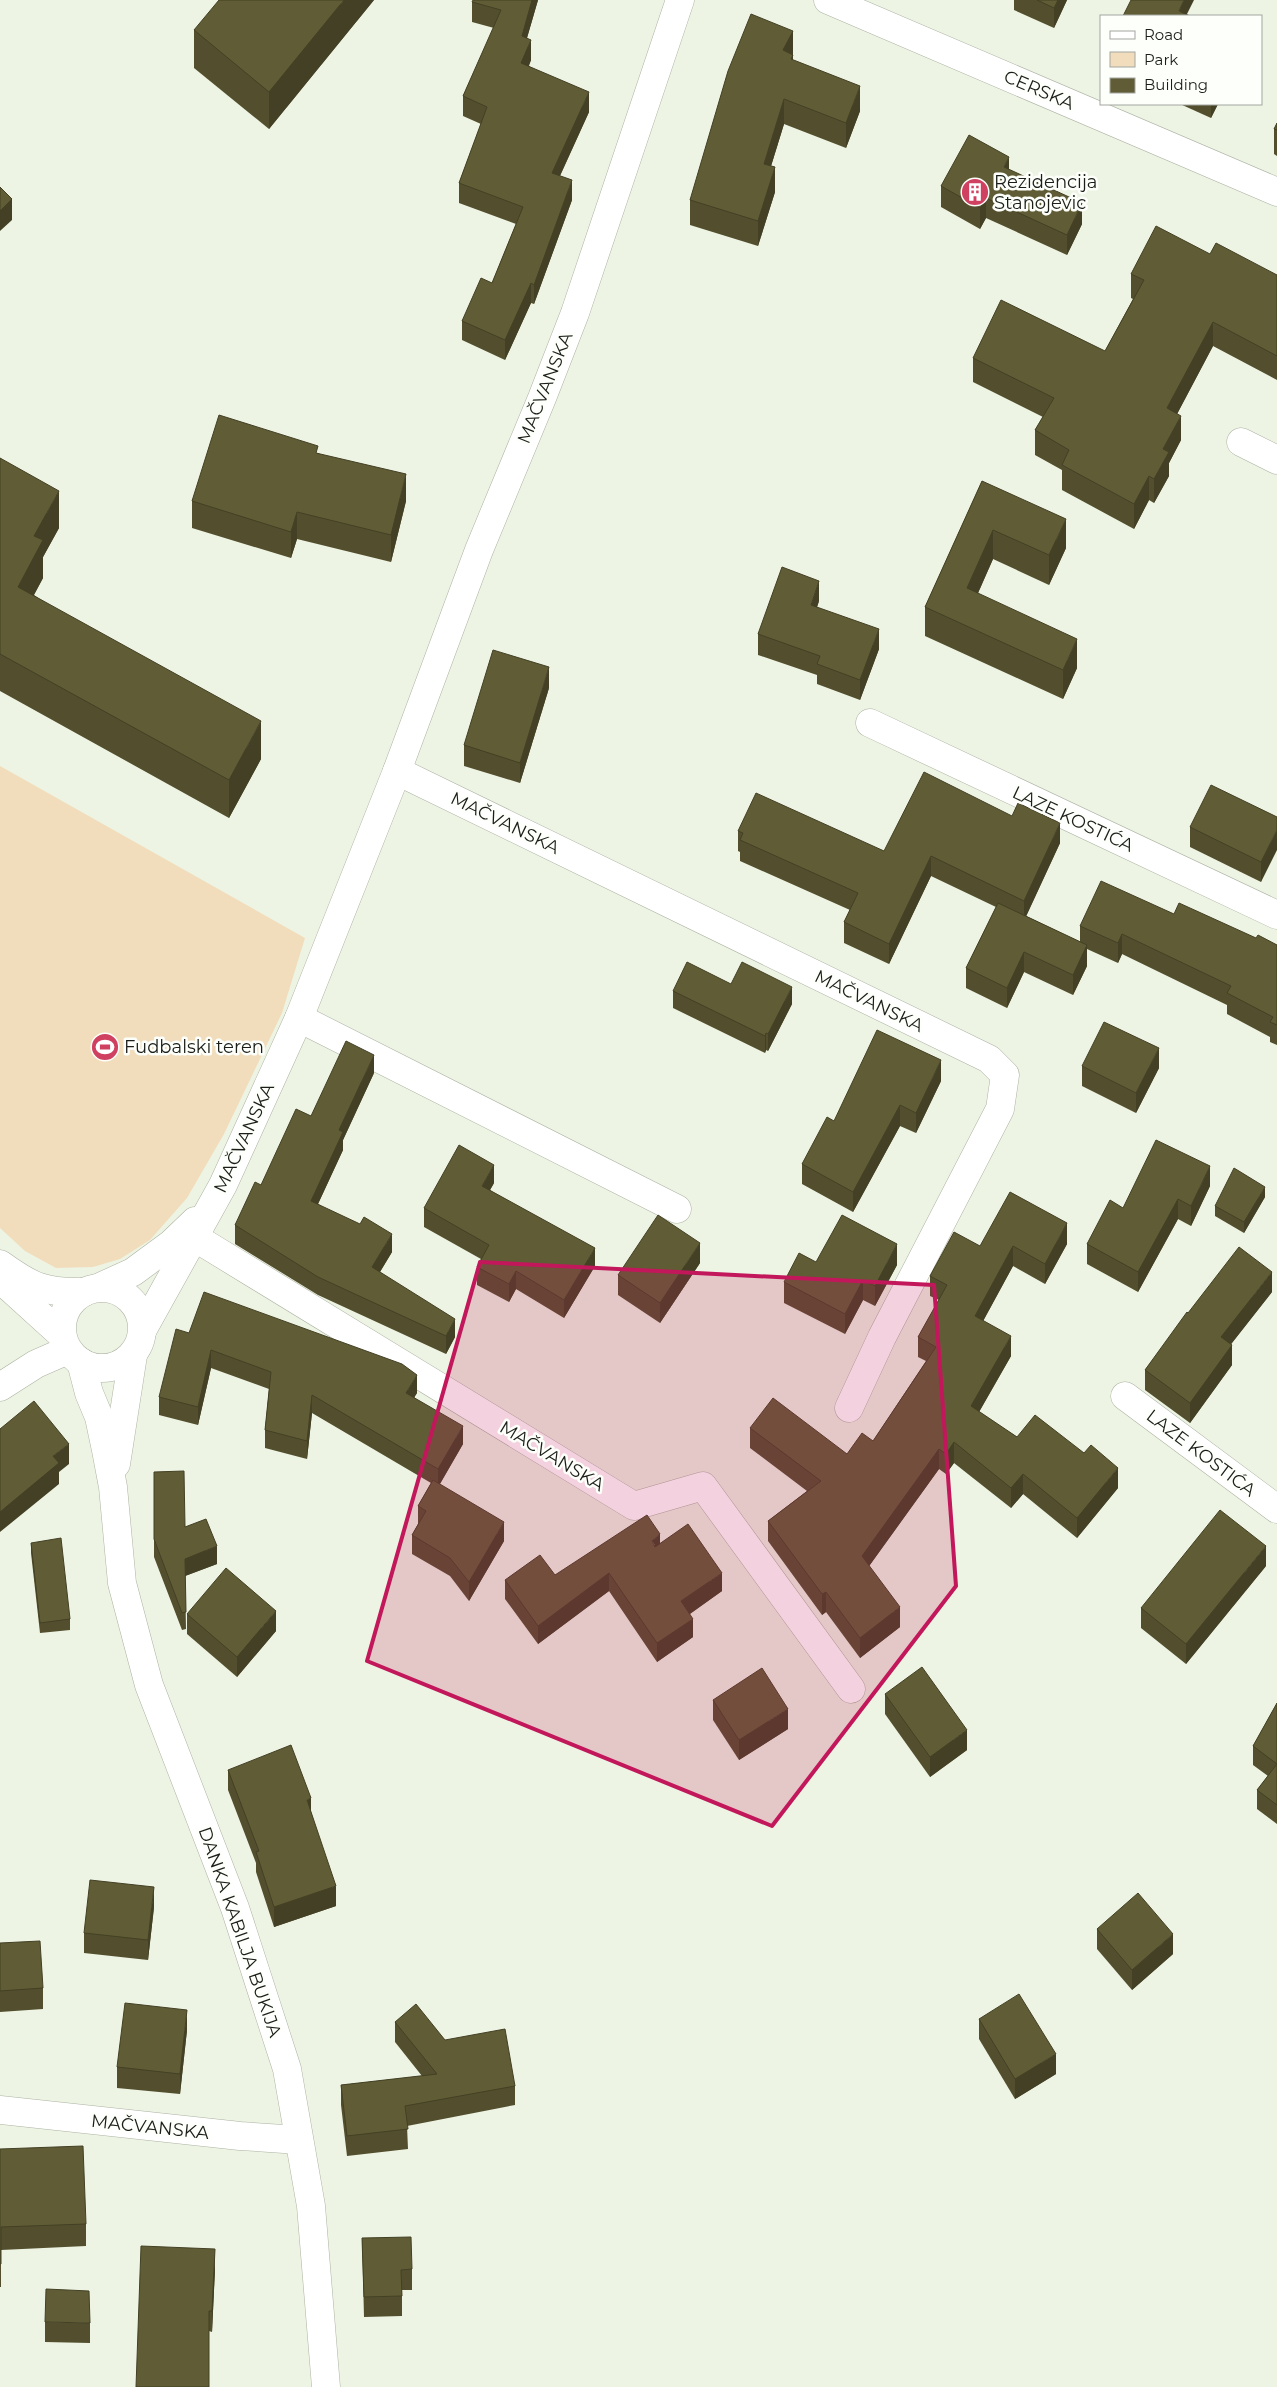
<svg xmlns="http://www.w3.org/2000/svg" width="1277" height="2387" font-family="Montserrat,sans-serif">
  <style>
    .green { fill: #f1ddbc }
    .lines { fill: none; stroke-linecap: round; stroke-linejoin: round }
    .street-casing { stroke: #acb3a3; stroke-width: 29 }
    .secondary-casing { stroke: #acb3a3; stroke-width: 29 }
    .street { stroke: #fff; stroke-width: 28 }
    .secondary { stroke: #fff; stroke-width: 28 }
    .wall { fill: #534f2e }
    .shaded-wall { fill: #434025 }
    .building { fill: #605c35; stroke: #434025 }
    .marked { fill: #c2185b; fill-opacity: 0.2; stroke: #c2185b; stroke-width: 4; stroke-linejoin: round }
    .labels { text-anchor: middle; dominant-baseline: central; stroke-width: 5; stroke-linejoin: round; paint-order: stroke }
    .street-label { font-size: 18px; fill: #1b1e18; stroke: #fdfffb }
    .poi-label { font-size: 18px; fill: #1b1e18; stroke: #fdfffb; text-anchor: start }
  </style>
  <rect width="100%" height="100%" fill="#edf4e3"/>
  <polygon class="green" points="0,766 305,938 282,1013 224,1134 187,1198 150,1240 120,1259 93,1267 56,1268 25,1251 0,1228"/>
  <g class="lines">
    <defs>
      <g id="street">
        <polyline points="828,0 1277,192"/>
        <polyline points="1241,442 1277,460"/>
        <polyline points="870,723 1277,915"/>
        <polyline points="397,771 989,1059 1005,1075 1000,1109 882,1337 849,1408"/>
        <polyline points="299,1018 677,1209"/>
        <polyline points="194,1237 634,1506 703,1486 851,1689"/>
        <polyline points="0,1387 36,1364 68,1350"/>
        <polyline points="1125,1396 1277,1509"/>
        <polyline points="0,2110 240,2136 299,2140"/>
      </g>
      <g id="secondary">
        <path d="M0,1264c32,23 44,29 84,28"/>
        <polyline points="0,1279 62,1335"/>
        <polyline points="100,1287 133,1272 171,1244 195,1221"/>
        <circle cx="102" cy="1328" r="40"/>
        <polyline points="143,1329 223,1185 299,1018 397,771 479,550 542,398 575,313 680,0"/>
        <polyline points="81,1362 89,1393 99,1417 106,1450 113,1487 122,1583 149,1685 235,1908 287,2069 311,2206 326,2387"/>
        <polyline points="116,1464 133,1355"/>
      </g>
    </defs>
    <use href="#street" class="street-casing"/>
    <use href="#secondary" class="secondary-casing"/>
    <use href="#street" class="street"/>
    <use href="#secondary" class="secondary"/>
  </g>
  <g class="wall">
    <polygon points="374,0 269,129 194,68 194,30"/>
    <polygon points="538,0 527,38 531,60 529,66 589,112 560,176 572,200 534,304 531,303 505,360 462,340 462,321 492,283 516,224 459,203 459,183 481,124 463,116 463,96 494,28 472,22 472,2"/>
    <polygon points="1014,0 1067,0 1054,28 1014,10"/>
    <polygon points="793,31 793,60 860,111 846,148 784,124 771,166 775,192 758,246 690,225 690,200"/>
    <polygon points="1180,104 1218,104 1211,118"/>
    <polygon points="1277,123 1277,156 1274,154 1274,129"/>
    <polygon points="1009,170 1082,224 1067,255 986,218 980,229 941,207 941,186"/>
    <polygon points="1210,254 1277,275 1277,380 1213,346 1177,414 1181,440 1169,463 1169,476 1154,503 1149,500 1134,529 1062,490 1062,470 1035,455 1035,430 1043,417 973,382 973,358 1105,351 1133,299 1131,298 1131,274"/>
    <polygon points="318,453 406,501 391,562 297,539 291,558 192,528 192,501"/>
    <polygon points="0,458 59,528 43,557 43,578 34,595 261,759 229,818 0,691"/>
    <polygon points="982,481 1066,548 1049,585 993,559 978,593 1077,668 1063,699 925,636 925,607"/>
    <polygon points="819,601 817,607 879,649 860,700 817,684 817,675 758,655 758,634"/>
    <polygon points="549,688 520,783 464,766 464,745"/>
    <polygon points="1277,817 1261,882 1190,847 1190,827"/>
    <polygon points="738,831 884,851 1060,843 1026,916 1080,942 1080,926 1174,914 1277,945 1277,1045 1270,1042 1270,1037 1227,1014 1227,1005 1122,954 1118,963 1087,949 1087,966 1073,995 1024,972 1007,1008 966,988 966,968 996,907 931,876 889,964 844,943 844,922 850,910 740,861 740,852 738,851"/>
    <polygon points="731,984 792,1004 768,1051 766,1050 765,1053 673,1008 673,991"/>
    <polygon points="1082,1066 1159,1068 1136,1113 1082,1086"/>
    <polygon points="374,1073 343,1140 343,1150 318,1204 392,1252 380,1272 455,1337 446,1354 318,1295 235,1244 235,1225 261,1185 311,1116"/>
    <polygon points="941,1081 916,1133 900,1126 853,1212 802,1184 802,1164 834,1121"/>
    <polygon points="494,1183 490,1190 595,1266 564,1318 516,1289 509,1302 477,1285 477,1267 481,1259 424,1227 424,1208"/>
    <polygon points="1210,1186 1191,1226 1178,1219 1138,1292 1087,1264 1087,1244 1123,1208"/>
    <polygon points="1265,1197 1244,1233 1215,1216 1215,1206"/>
    <polygon points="1067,1244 1045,1284 1013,1266 983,1321 1011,1356 979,1412 1017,1437 1118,1488 1077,1538 1023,1494 1011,1508 954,1463 946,1474 939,1469 869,1566 900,1627 860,1658 826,1612 822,1615 768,1541 768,1521 807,1491 750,1448 750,1428 847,1454 873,1441 926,1361 918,1357 918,1337 939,1300 930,1296 930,1276 980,1246"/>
    <polygon points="816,1262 897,1265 875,1306 863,1300 845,1334 784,1303 784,1282"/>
    <polygon points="700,1263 660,1323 618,1295 618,1275"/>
    <polygon points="1272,1292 1231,1344 1232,1365 1190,1423 1145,1390 1145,1370 1188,1313"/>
    <polygon points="189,1333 417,1393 414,1397 463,1444 440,1484 504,1541 469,1601 450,1576 412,1554 412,1535 418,1524 418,1506 431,1483 312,1413 307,1459 265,1448 265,1430 269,1389 211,1368 198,1425 159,1415 159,1397"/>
    <polygon points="154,1472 185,1527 217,1564 185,1576 186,1629 182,1630 154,1557"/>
    <polygon points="31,1543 70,1619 70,1630 40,1633 31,1553"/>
    <polygon points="660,1543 722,1591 690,1614 693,1637 657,1662 609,1591 538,1644 505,1599 505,1580 555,1575"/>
    <polygon points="1266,1566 1186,1664 1141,1628 1141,1608"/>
    <polygon points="187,1614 276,1631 237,1677 187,1634"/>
    <polygon points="885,1694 967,1750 930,1777 885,1714"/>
    <polygon points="713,1700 788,1729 739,1760 713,1720"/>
    <polygon points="1277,1703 1277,1824 1257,1809 1257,1790 1268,1776 1253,1765 1253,1746"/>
    <polygon points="228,1770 311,1812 336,1906 274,1927 256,1872 256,1863 228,1790"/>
    <polygon points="154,1907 148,1960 84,1953 84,1933"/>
    <polygon points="1097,1929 1173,1954 1132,1990 1097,1949"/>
    <polygon points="0,1943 43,1988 43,2009 0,2012"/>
    <polygon points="979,2019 1056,2074 1015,2099 979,2039"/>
    <polygon points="395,2022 445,2040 515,2086 515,2105 407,2126 408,2149 347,2156 341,2105 341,2085 422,2076 395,2042"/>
    <polygon points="187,2030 180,2094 117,2088 117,2067"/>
    <polygon points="0,2149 86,2224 86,2246 1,2250 1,2287 0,2287"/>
    <polygon points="362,2238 412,2269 412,2290 402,2290 402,2316 364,2317"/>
    <polygon points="215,2269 212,2332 209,2331 136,2387"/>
    <polygon points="45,2322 90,2323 90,2343 45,2342"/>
  </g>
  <g class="shaded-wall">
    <polygon points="344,0 374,0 269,129 269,92"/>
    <polygon points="532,0 538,0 522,55 522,36"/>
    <polygon points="1058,0 1067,0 1054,28 1054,8"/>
    <polygon points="1184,0 1194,0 1186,16 1179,11"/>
    <polygon points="793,31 793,80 783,50"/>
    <polygon points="531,40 531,60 521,82 521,63"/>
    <polygon points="860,86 860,111 846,148 846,123"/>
    <polygon points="589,92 589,112 552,193 552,173"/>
    <polygon points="784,99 784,124 764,189 764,164"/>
    <polygon points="1211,104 1218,104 1211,118"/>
    <polygon points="1009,157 1009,177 1004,167"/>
    <polygon points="775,167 775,192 758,246 758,221"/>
    <polygon points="572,180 572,200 534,304 534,285"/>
    <polygon points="986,198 986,218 980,229 980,208"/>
    <polygon points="12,199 12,220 0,231 0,211"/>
    <polygon points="1082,203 1082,224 1067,255 1067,235"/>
    <polygon points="531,283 531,303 505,360 505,340"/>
    <polygon points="1213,322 1213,346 1167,433 1167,408"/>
    <polygon points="1181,416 1181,440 1169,463 1169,476 1154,503 1154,479 1163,449"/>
    <polygon points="406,474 406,501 391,562 391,535"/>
    <polygon points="1149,476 1149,500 1134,529 1134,504"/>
    <polygon points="59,491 59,528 43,557 43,578 18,624 18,587 34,536"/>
    <polygon points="297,512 297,539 291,558 291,532"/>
    <polygon points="1066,519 1066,548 1049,585 1049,555"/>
    <polygon points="993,530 993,559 967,618 967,588"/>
    <polygon points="819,581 819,601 811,625 811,605"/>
    <polygon points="879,629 879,649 860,700 860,680"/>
    <polygon points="1077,639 1077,668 1063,699 1063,670"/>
    <polygon points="549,667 549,688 520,783 520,763"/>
    <polygon points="261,721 261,759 229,818 229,780"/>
    <polygon points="1060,823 1060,843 1024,921 1024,901"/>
    <polygon points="1277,830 1277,850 1261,882 1261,862"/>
    <polygon points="931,856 931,876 889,964 889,944"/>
    <polygon points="1122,934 1122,954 1118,963 1118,943"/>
    <polygon points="1087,945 1087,966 1073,995 1073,975"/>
    <polygon points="1024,952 1024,972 1007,1008 1007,988"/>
    <polygon points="792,987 792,1004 768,1051 768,1034"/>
    <polygon points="766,1033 766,1050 765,1053 765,1036"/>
    <polygon points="1159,1048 1159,1068 1136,1113 1136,1093"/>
    <polygon points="374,1055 374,1073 343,1140 343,1150 311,1219 311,1201 339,1130"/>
    <polygon points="941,1060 941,1081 916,1133 916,1113"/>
    <polygon points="900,1105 900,1126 853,1212 853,1192"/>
    <polygon points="494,1165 494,1183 482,1204 482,1186"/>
    <polygon points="1210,1166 1210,1186 1191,1226 1191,1206"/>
    <polygon points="1265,1187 1265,1197 1244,1233 1244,1222"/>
    <polygon points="1178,1199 1178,1219 1138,1292 1138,1272"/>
    <polygon points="1067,1223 1067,1244 1045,1284 1045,1264"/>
    <polygon points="392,1234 392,1252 372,1285 372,1267"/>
    <polygon points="700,1243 700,1263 660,1323 660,1303"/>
    <polygon points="897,1244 897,1265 875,1306 875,1286"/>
    <polygon points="1013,1246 1013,1266 975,1336 975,1316"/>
    <polygon points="595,1248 595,1266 564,1318 564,1300"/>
    <polygon points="516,1271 516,1289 509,1302 509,1284"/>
    <polygon points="1272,1272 1272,1292 1221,1357 1221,1337"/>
    <polygon points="863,1280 863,1300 845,1334 845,1314"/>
    <polygon points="455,1319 455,1337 446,1354 446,1336"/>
    <polygon points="1011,1336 1011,1356 971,1426 971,1406"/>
    <polygon points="1232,1345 1232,1365 1190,1423 1190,1403"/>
    <polygon points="211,1350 211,1368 198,1425 198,1407"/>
    <polygon points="417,1375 417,1393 406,1411 406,1393"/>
    <polygon points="312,1395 312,1413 307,1459 307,1441"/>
    <polygon points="463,1426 463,1444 438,1487 438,1469"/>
    <polygon points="954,1442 954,1463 946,1474 946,1454"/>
    <polygon points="69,1444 69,1464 59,1472 59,1484 0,1532 0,1512 53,1456"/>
    <polygon points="939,1449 939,1469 862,1576 862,1556"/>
    <polygon points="1118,1468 1118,1488 1077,1538 1077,1518"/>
    <polygon points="1023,1474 1023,1494 1011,1508 1011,1488"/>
    <polygon points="504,1522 504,1541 469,1601 469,1582"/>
    <polygon points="660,1534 660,1553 652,1541"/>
    <polygon points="217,1546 217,1564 185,1576 185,1559"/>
    <polygon points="1266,1546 1266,1566 1186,1664 1186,1644"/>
    <polygon points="609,1573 609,1591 538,1644 538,1626"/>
    <polygon points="722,1573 722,1591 681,1620 681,1601"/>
    <polygon points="826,1592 826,1612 822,1615 822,1594"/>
    <polygon points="900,1607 900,1627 860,1658 860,1638"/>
    <polygon points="276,1611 276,1631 237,1677 237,1657"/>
    <polygon points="693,1619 693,1637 657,1662 657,1643"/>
    <polygon points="788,1709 788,1729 739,1760 739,1740"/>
    <polygon points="967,1730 967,1750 930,1777 930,1757"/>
    <polygon points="311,1798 311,1818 307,1800"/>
    <polygon points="336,1886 336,1906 274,1927 274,1907"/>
    <polygon points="154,1887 154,1907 148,1960 148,1940"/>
    <polygon points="1173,1934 1173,1954 1132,1990 1132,1970"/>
    <polygon points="187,2010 187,2030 180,2094 180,2074"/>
    <polygon points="1056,2054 1056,2074 1015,2099 1015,2079"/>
    <polygon points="215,2249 215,2269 212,2332 212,2311"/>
  </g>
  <g class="building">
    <polygon points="219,0 344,0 269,92 194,30"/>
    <polygon points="473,0 532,0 522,36 531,40 521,63 589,92 552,173 572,180 534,285 531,283 505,340 462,321 481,278 492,283 523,207 459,183 487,107 463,96 501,10 472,2"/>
    <polygon points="1037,0 1058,0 1054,8"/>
    <polygon points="1131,0 1184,0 1179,11 1190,16 1123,16"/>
    <polygon points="751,14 793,31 783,50 793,55 791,59 860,86 846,123 784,99 764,164 775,167 758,221 690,200 728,71"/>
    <polygon points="1277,123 1277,130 1274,129"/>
    <polygon points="969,135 1009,157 1004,167 1082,203 1067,235 986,198 980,208 941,186"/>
    <polygon points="0,187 12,199 0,211"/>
    <polygon points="1156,226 1210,254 1216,243 1277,275 1277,356 1213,322 1167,408 1181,416 1163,449 1169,452 1154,479 1149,476 1134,504 1062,465 1069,450 1035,430 1054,398 973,358 1001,300 1105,351 1144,280 1131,274"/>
    <polygon points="219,415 318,446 316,453 406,474 391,535 297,512 291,532 192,501"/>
    <polygon points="0,458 59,491 34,536 43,540 18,587 261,721 229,780 0,654"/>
    <polygon points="982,481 1066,519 1049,555 993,530 967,588 1077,639 1063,670 925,607"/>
    <polygon points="782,567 819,581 811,605 879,629 860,680 817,664 820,656 758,634"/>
    <polygon points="493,650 549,667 520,763 464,745"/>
    <polygon points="924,772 1012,816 1018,803 1060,823 1024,901 931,856 889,944 844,922 858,893 740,840 743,833 738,831 756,793 884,851"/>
    <polygon points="1211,785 1277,817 1277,830 1261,862 1190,827"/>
    <polygon points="1101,881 1174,914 1179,903 1256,938 1258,935 1277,945 1277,1025 1270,1022 1273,1017 1227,993 1231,986 1122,934 1118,943 1080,926"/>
    <polygon points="998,903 1087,945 1073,975 1024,952 1007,988 966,968"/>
    <polygon points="687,962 731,984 742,962 792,987 768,1034 766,1033 765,1036 673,991"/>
    <polygon points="1104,1022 1159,1048 1136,1093 1082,1066"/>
    <polygon points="877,1030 941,1060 916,1113 900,1105 853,1192 802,1164 827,1117 834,1121"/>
    <polygon points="346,1041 374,1055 339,1130 343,1132 311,1201 360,1224 364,1217 392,1234 372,1267 455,1319 446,1336 318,1277 235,1225 255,1182 261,1185 296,1109 311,1116"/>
    <polygon points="1156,1140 1210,1166 1191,1206 1178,1199 1138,1272 1087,1244 1110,1200 1123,1208"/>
    <polygon points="459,1145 494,1165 482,1186 595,1248 564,1300 516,1271 509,1284 477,1267 489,1245 424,1208"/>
    <polygon points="1234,1168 1265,1187 1244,1222 1215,1206"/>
    <polygon points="1010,1192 1067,1223 1045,1264 1013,1246 975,1316 1011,1336 971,1406 1017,1437 1035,1415 1084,1453 1091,1445 1118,1468 1077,1518 1023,1474 1011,1488 954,1442 946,1454 939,1449 862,1556 900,1607 860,1638 826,1592 822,1594 768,1521 821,1481 750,1428 773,1398 847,1454 862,1433 873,1441 936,1347 918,1337 947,1285 930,1276 954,1232 980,1246"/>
    <polygon points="658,1215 700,1243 660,1303 618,1275"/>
    <polygon points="842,1215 897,1244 875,1286 863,1280 845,1314 784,1282 799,1253 816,1262"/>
    <polygon points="1239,1247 1272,1272 1221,1337 1232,1345 1190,1403 1145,1370 1187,1312 1188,1313"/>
    <polygon points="204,1292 402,1364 417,1375 406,1393 463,1426 438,1469 312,1395 307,1441 265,1430 271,1372 211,1350 198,1407 159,1397 176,1329 189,1333"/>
    <polygon points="34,1401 69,1444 53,1456 59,1463 0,1512 0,1429"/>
    <polygon points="184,1471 185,1527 206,1519 217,1546 185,1559 186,1612 182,1613 154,1539 154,1472"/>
    <polygon points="433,1480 504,1522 469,1582 450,1558 412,1535 426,1511 418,1506"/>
    <polygon points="1220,1510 1266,1546 1186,1644 1141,1608"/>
    <polygon points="647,1515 660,1534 652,1541 655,1547 688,1524 722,1573 681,1601 693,1619 657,1643 609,1573 538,1626 505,1580 540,1555 555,1575"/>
    <polygon points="61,1538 70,1619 40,1623 31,1543"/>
    <polygon points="226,1568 276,1611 237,1657 187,1614"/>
    <polygon points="922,1667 967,1730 930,1757 885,1694"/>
    <polygon points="762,1668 788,1709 739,1740 713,1700"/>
    <polygon points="1277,1703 1277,1764 1253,1746"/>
    <polygon points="291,1745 311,1798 307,1800 336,1886 274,1907 256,1852 259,1851 228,1770"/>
    <polygon points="1277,1764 1277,1805 1257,1790"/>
    <polygon points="90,1880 154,1887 148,1940 84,1933"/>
    <polygon points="1138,1893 1173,1934 1132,1970 1097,1929"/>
    <polygon points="40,1941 43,1988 0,1991 0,1943"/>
    <polygon points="1019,1994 1056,2054 1015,2079 979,2019"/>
    <polygon points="125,2003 187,2010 180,2074 117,2067"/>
    <polygon points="416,2004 445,2040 505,2029 515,2086 405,2106 408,2129 347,2136 341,2085 437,2074 395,2022"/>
    <polygon points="83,2146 86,2224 1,2227 1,2264 0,2264 0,2149"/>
    <polygon points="411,2237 412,2269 401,2270 402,2296 364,2297 362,2238"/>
    <polygon points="141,2246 215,2249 212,2311 209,2311 209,2387 136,2387"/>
    <polygon points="46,2289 89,2291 90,2323 45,2322"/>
  </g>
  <path class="marked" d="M480,1262l454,23 22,301 -184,240 -405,-165z"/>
  <defs>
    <symbol id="building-disc" viewBox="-11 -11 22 22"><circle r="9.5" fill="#d04060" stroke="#fdfffb"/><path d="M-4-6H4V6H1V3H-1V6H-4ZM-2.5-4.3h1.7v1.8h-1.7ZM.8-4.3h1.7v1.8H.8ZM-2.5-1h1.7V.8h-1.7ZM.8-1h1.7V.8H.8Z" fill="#fff"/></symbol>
    <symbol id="stadium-disc" viewBox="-11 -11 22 22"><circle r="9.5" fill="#d04060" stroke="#fdfffb"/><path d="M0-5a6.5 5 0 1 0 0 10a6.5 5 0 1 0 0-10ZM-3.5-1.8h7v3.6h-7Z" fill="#fff"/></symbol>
  </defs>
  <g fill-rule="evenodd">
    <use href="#building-disc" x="959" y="176" width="32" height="32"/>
    <use href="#stadium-disc" x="89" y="1031" width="32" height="32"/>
  </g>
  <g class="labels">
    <g class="street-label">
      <text transform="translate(1039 90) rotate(23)">CERSKA</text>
      <text transform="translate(545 388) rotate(-68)">MAČVANSKA</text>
      <text transform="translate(1073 819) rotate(25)">LAZE KOSTIĆA</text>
      <text transform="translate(505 823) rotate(26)">MAČVANSKA</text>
      <text transform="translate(869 1001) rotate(26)">MAČVANSKA</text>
      <text transform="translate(244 1138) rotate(-65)">MAČVANSKA</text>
      <text transform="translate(1201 1453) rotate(37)">LAZE KOSTIĆA</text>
      <text transform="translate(552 1456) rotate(31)">MAČVANSKA</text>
      <text transform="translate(240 1932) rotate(71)">DANKA KABILJA BUKIJA</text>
      <text transform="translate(150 2127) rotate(6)">MAČVANSKA</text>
    </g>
    <g class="poi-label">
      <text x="994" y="182">Rezidencija<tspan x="994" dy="21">Stanojevic</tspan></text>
      <text x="124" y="1047">Fudbalski teren</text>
    </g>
  </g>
  <rect x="1100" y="15" width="162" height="90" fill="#fdfffb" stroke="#a3a5a0"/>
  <rect x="1110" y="31" width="25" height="8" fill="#ffffff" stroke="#a3a5a0"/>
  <text x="1144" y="40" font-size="15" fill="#1b1e18">Road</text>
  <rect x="1110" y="52" width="25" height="15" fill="#f1ddbc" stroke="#a3a5a0"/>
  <text x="1144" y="65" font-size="15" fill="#1b1e18">Park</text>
  <rect x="1110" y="78" width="25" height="15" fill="#605c35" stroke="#a3a5a0"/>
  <text x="1144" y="90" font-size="15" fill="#1b1e18">Building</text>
</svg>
